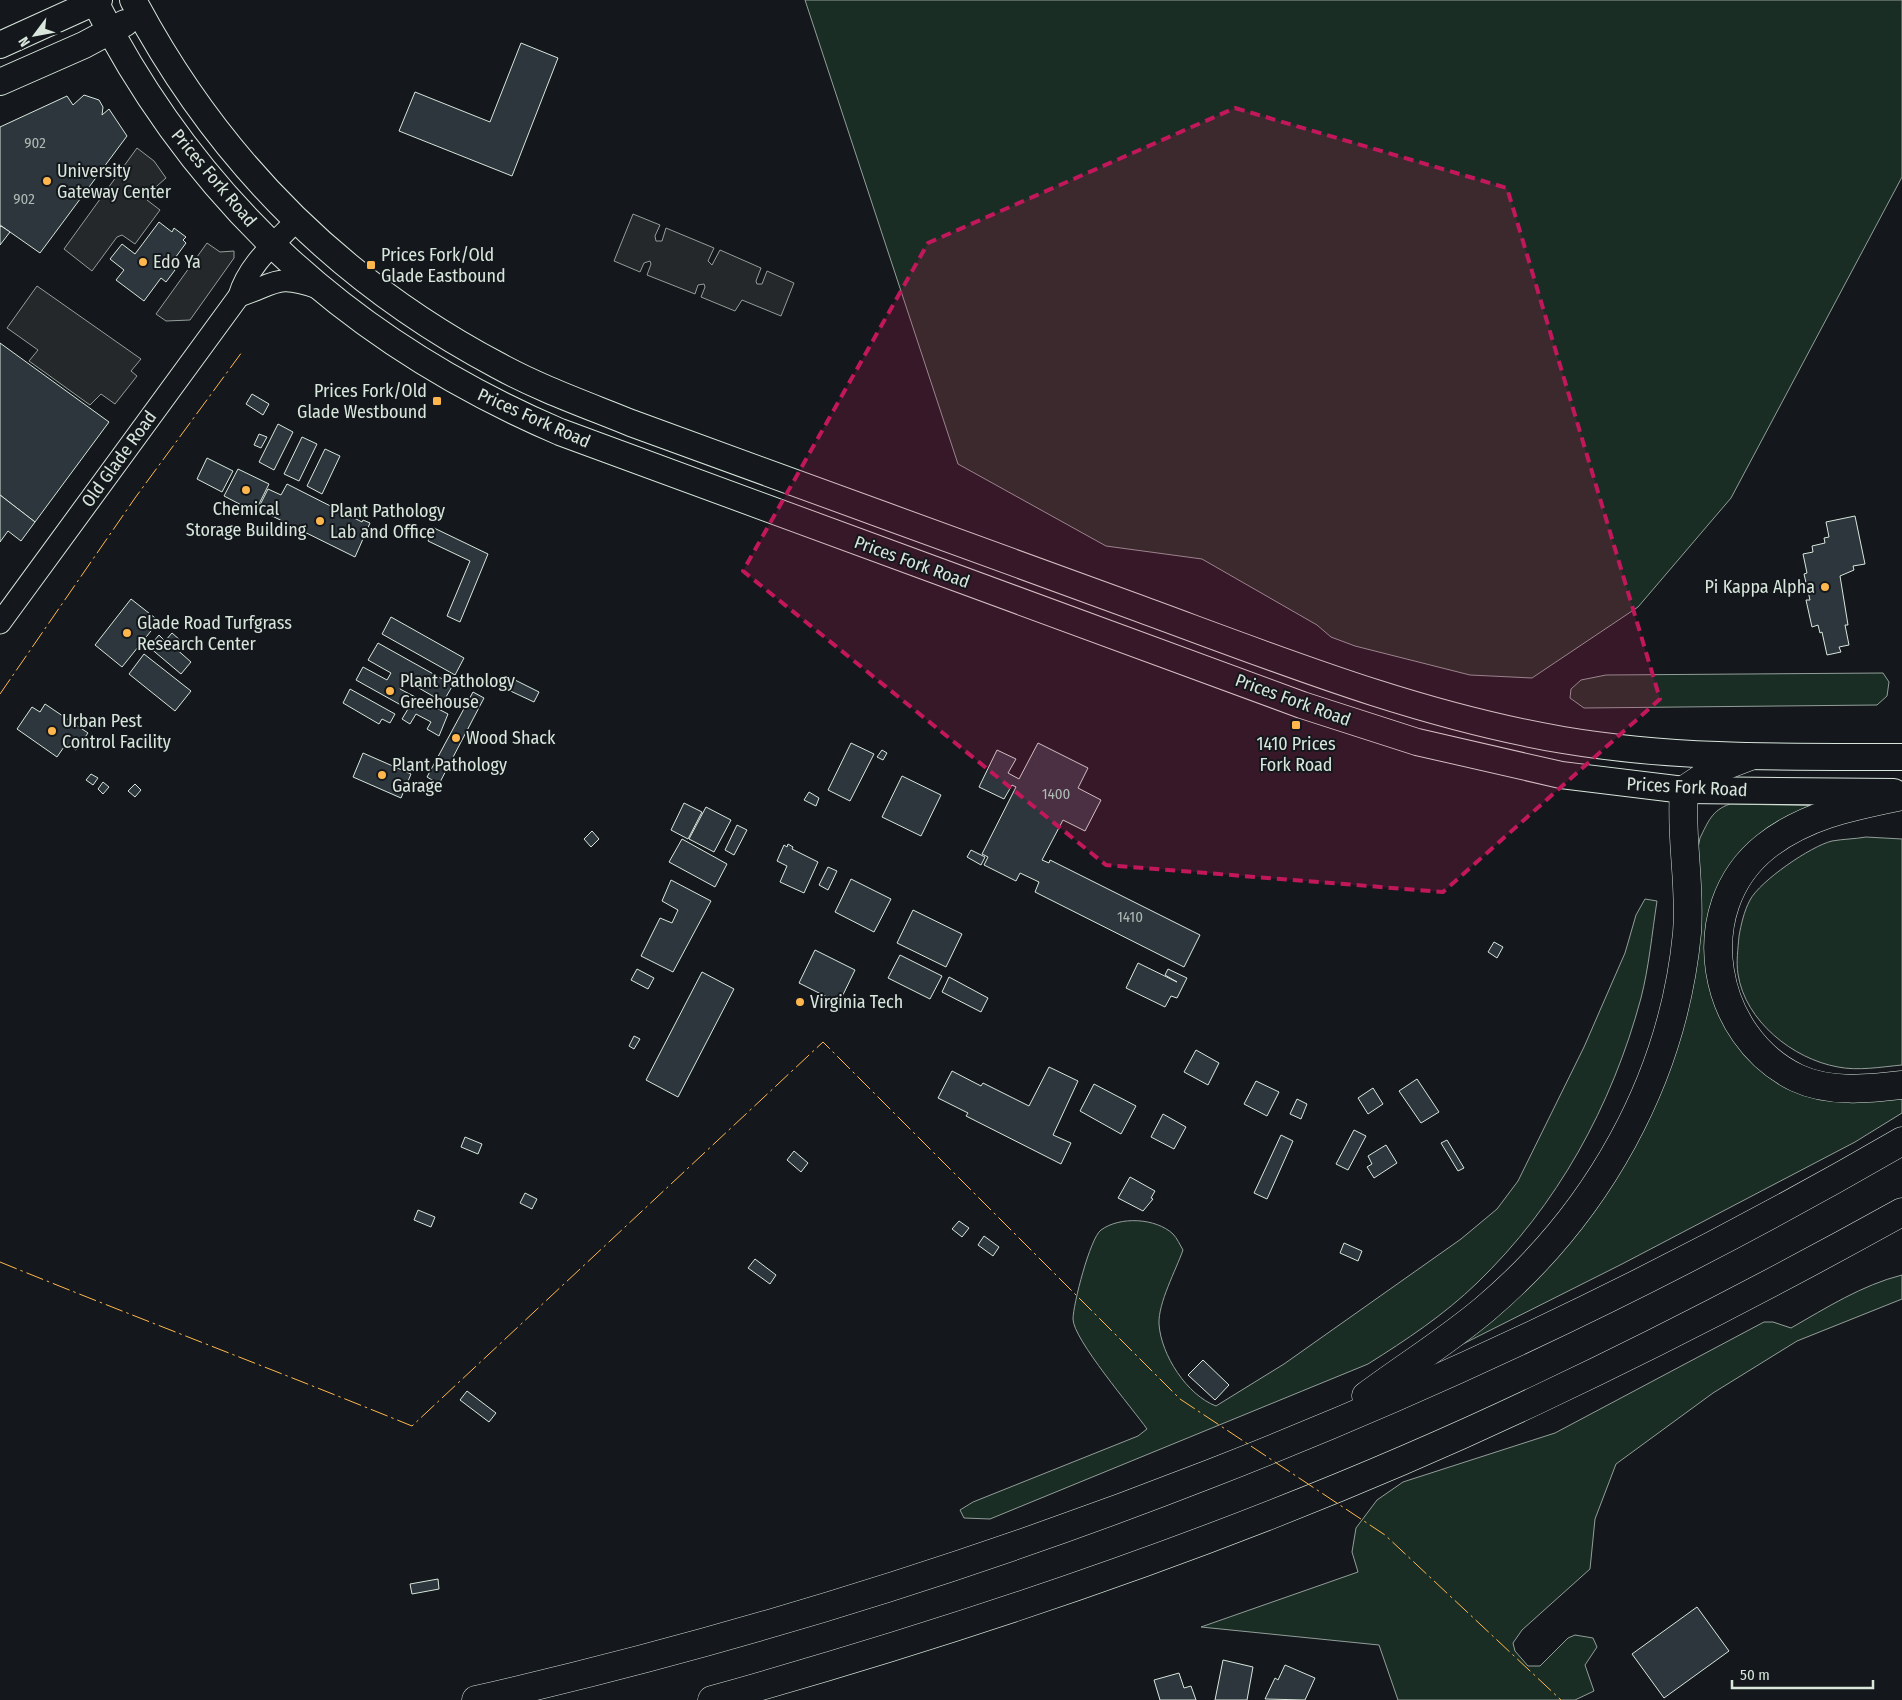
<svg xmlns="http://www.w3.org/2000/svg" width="1902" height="1700" font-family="'Fira Sans Condensed',sans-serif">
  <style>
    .green { fill: #1a2d24; stroke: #939e99 }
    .parking { fill: #24282b; stroke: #939e99 }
    .building { fill: #2c363c; stroke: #d8e6dc }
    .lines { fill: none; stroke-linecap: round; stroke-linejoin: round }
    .minor-casing { stroke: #d8e6dc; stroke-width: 23 }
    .major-casing { stroke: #d8e6dc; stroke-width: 28 }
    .highway-casing { stroke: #d8e6dc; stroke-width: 29 }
    .minor { stroke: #14181c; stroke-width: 21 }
    .major { stroke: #14181c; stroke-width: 26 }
    .highway { stroke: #14181c; stroke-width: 28 }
    .power { stroke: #ffb74d; stroke-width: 1; stroke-dasharray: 18 4 2.5 4; stroke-linecap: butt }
    .marked { fill: #c2185b; fill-opacity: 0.2; stroke: #c2185b; stroke-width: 4; stroke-dasharray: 10 6; stroke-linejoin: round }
    .poi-dot { fill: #ffb74d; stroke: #14181c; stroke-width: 2 }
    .labels { text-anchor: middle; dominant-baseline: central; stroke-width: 4; stroke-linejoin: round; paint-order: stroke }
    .number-label { font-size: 15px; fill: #adbab4 }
    .poi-label { font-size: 18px; fill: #d8e6dc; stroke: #14181c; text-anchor: start }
    .street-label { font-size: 18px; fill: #d8e6dc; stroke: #14181c }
  </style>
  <rect width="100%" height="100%" fill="#14181c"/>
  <g class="green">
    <polygon points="805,0 1902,0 1902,177 1731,498 1638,607 1532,678 1470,675 1355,646 1331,637 1317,625 1202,559 1106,546 958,464"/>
    <polygon points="1883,673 1889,682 1887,696 1877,705 1584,708 1570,698 1571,689 1581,680 1606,675"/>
    <path d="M1730,804l105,2 -20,6 -105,106 58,153 134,23v19l-47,29 -233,122 -183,92 205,-233 56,-285c8,-16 12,-28 30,-34z"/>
    <path d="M1866,837l36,2v226c-21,2 -44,6 -64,2 -45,-8 -93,-46 -100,-93 -2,-12 0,-25 1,-38 2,-11 5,-25 11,-36 10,-19 61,-54 82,-59 11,-2 23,-2 34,-4z"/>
    <path d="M1645,899l12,2c-5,32 -8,66 -16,97 -29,108 -84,208 -164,285 -33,32 -71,57 -109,81l-378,155 -26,-1 -4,-8 13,-8 165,-66 9,-7c-14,-20 -74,-90 -74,-110 0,-14 17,-81 28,-89 19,-14 55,-12 72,4 4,4 7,11 10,16 -7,20 -25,53 -24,74 2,31 28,71 57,82l68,-42 177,-125 36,-30 21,-28 66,-134 41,-94 11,-38z"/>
    <path d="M1902,1275v24l-105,42 -84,52 -97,71 -21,55 -5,50 -68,61 -9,13 2,8 13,15h12l28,-28 7,-3 18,3 4,9 -12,18 9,26 -19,9h-177l-19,-55 -178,-18 157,-55 -6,-20 4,-24 21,-28 26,-18 152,-49 209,-111h9l18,6c35,-20 71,-43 111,-53z"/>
  </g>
  <g class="parking">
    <polygon points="137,148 154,161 166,178 149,193 147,200 160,210 135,244 122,235 117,237 92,271 64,249"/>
    <polygon points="633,214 660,225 655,236 656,241 662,241 666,228 714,248 708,261 712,265 720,250 761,268 756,281 757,284 762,284 767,271 794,283 781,316 742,300 735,311 701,297 705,287 704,284 698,285 695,294 647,275 651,264 650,261 644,263 640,272 614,261"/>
    <polygon points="207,243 220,252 234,251 234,258 190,320 166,321 156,314"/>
    <polygon points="37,286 141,359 131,371 137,376 115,404 101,394 90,405 29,361 38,350 7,328"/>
  </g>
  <g class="building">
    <polygon points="521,43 558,58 512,176 399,131 415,92 490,122"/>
    <polygon points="84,95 99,100 103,107 102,115 109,109 127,136 40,253 0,225 0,127 67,96 73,105"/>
    <polygon points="159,222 172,232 174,228 186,237 183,240 186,243 170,265 175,270 166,282 161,278 144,301 116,280 124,270 110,259 122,244 135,254"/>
    <polygon points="1,226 10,232 0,245 0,227"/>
    <polygon points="0,343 109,422 35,522 0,495"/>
    <polygon points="252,394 269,404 263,415 246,404"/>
    <polygon points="278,424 293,432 274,470 259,462"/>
    <polygon points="259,434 267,437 261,448 254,445"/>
    <polygon points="302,437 317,444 299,481 284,474"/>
    <polygon points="325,449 340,456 322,494 307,486"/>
    <polygon points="207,458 233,471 222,492 197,479"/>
    <polygon points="238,469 269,484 255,512 224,496"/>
    <polygon points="287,484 362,522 363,520 370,523 355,557 258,509 268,489 281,495"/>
    <polygon points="0,495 35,522 21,541 8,531 0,542"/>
    <polygon points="1855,516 1865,564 1853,566 1854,570 1840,576 1848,625 1845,625 1849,645 1839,647 1841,652 1827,655 1822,632 1820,633 1818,625 1812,627 1806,600 1810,600 1804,574 1807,573 1803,554 1813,552 1812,546 1825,543 1824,538 1829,537 1826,522"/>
    <polygon points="434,528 488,554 460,622 447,616 470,561 428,541"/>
    <polygon points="131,599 159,621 122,667 95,645"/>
    <polygon points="391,617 464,658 455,675 382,634"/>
    <polygon points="172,633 180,640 174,647 191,662 181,674 149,647 159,635 165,641"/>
    <polygon points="378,643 453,685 443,702 405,680 400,689 448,714 439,736 427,729 431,722 416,714 410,724 402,719 408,709 356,680 363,667 387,680 391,673 368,660"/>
    <polygon points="144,654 191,691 175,711 129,674"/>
    <polygon points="509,677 539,692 534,702 504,688"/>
    <polygon points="350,689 395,714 390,723 382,719 379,724 343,703"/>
    <polygon points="473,692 484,698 439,784 427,777"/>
    <polygon points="45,704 88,733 76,750 66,744 57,757 17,729 32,707 40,712"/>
    <polygon points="851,743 874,754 850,801 828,790"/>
    <polygon points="1038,743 1088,768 1078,788 1101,800 1085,831 1063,820 1042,860 1049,863 1050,860 1200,935 1184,967 1035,892 1039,882 1020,873 1016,881 984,865 988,857 982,854 1016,787 1012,785 1004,799 979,787 997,750 1016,759 1008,773 1019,779"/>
    <polygon points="882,750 887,753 883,760 877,757"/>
    <polygon points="363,753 411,774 401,798 353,777"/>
    <polygon points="91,774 98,778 93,785 86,780"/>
    <polygon points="902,776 941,795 921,836 882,817"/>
    <polygon points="103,782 109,787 103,794 98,789"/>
    <polygon points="135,784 141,790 135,797 128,791"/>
    <polygon points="809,792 819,798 816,806 804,800"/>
    <polygon points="684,803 702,812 688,839 671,830"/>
    <polygon points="706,807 731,820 714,852 689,839"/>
    <polygon points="737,825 747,830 734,855 725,850"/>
    <polygon points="592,831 599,839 591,847 584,839"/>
    <polygon points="682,839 727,864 715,887 669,862"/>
    <polygon points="788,844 793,847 792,849 818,862 804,893 780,882 787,866 777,861 784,845 787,847"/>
    <polygon points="971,850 985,857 981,865 967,857"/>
    <polygon points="828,867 837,871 828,890 819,885"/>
    <polygon points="851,879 891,899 874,932 835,912"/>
    <polygon points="671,880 711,901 673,972 641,956 660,918 672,923 678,910 662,901"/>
    <polygon points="913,910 962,934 946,967 897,943"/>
    <polygon points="1494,942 1503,947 1497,958 1488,952"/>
    <polygon points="815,950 855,970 839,1003 799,983"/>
    <polygon points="900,955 942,976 930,999 888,978"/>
    <polygon points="1138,963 1177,982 1165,975 1168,969 1187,978 1177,998 1171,996 1165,1007 1126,988"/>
    <polygon points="637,969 654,978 648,989 631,980"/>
    <polygon points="702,972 734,989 678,1097 646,1080"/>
    <polygon points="949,977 988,998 981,1012 942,992"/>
    <polygon points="634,1036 640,1039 634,1049 629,1046"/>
    <polygon points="1196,1050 1219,1063 1208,1085 1184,1072"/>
    <polygon points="1049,1067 1078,1081 1053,1135 1071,1143 1061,1164 966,1116 968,1113 938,1098 952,1071 981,1086 983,1083 1029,1106"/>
    <polygon points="1417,1079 1439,1112 1421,1123 1399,1091"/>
    <polygon points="1256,1081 1279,1092 1267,1116 1244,1104"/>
    <polygon points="1094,1084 1136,1106 1121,1134 1080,1111"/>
    <polygon points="1373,1088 1383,1104 1368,1114 1358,1098"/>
    <polygon points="1297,1099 1307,1104 1301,1119 1290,1114"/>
    <polygon points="1163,1114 1186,1127 1174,1149 1151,1137"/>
    <polygon points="1354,1130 1366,1136 1348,1170 1336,1164"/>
    <polygon points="1281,1135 1293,1141 1267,1199 1254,1193"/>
    <polygon points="465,1137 482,1144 478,1154 461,1147"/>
    <polygon points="1447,1140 1464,1168 1458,1171 1441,1143"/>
    <polygon points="1386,1145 1397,1163 1374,1178 1367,1167 1372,1164 1368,1156"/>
    <polygon points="794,1151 808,1163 801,1172 787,1160"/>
    <polygon points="1130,1177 1155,1191 1151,1198 1153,1199 1143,1211 1118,1198"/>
    <polygon points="525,1193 537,1199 532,1209 520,1203"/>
    <polygon points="418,1210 435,1217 431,1227 414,1220"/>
    <polygon points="959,1221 969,1228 962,1237 952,1229"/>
    <polygon points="984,1236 999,1247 993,1256 978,1245"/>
    <polygon points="1344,1243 1362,1251 1358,1261 1340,1253"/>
    <polygon points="755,1259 776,1275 770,1284 748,1268"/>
    <polygon points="1203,1360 1229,1385 1215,1400 1188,1375"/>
    <polygon points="467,1391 496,1413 489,1422 460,1400"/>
    <polygon points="438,1579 439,1589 412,1594 410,1584"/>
    <polygon points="1697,1607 1729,1651 1664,1698 1632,1654"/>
    <polygon points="1223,1660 1253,1667 1247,1700 1215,1700"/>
    <polygon points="1285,1665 1315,1678 1305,1700 1265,1699 1275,1678 1278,1680"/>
    <polygon points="1179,1673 1184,1688 1191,1686 1196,1700 1160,1700 1154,1680"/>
  </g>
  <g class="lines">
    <defs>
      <g id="minor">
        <path d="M239,296c37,-12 37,-23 79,-8"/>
        <path d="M0,623l239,-327c9,-31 36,-53 57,-75"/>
      </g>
      <g id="major">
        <path d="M94,0c102,203 258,343 466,432l742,273 115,37 144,33 123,15 210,2"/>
        <path d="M133,0c84,159 207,282 366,366 42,23 88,39 132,57 169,62 338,123 507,185 139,51 278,107 425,132 113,19 226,17 339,17"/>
        <polyline points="0,45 99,0"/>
        <polyline points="0,82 84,45 125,23"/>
      </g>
      <g id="highway">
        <path d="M1902,796c-49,10 -97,19 -137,51 -77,62 -54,190 32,231 32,15 72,11 105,7"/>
        <path d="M1366,1396c39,-29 81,-55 119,-87 112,-95 188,-229 202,-376 4,-49 -7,-95 -3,-143l30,-20 34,-13"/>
        <path d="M476,1700c495,-113 987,-304 1426,-559"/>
        <path d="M712,1700c282,-79 562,-175 827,-301 123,-58 244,-121 363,-187"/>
      </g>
    </defs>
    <use href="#minor" class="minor-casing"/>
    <use href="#major" class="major-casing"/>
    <use href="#highway" class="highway-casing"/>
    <use href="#minor" class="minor"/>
    <use href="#major" class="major"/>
    <use href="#highway" class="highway"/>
    <g class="power">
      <polyline points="0,694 135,498 242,352"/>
      <path d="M0,1262c137,56 275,108 412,164l411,-384 357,357 205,136 176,165"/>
    </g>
  </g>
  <path class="marked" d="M1235,108l272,80 153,511 -217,193 -337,-27 -363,-294 185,-328z"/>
  <g class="poi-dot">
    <circle cx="47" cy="181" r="5"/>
    <circle cx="143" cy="262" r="5"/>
    <rect x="366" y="260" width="10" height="10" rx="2.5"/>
    <rect x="432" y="396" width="10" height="10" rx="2.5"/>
    <circle cx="246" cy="490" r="5"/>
    <circle cx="320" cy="521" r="5"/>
    <circle cx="1825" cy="587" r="5"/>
    <circle cx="127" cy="633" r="5"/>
    <circle cx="390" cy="691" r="5"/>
    <rect x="1291" y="720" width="10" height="10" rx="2.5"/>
    <circle cx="52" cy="731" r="5"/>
    <circle cx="456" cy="738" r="5"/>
    <circle cx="382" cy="775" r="5"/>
    <circle cx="800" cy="1002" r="5"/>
  </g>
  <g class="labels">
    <g class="number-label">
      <text x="35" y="143">902</text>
      <text x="24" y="199">902</text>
      <text x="1056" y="794">1400</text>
      <text x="1130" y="917">1410</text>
    </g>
    <g class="poi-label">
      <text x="57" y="171">University<tspan x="57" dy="21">Gateway Center</tspan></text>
      <text x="381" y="255">Prices Fork/Old<tspan x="381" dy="21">Glade Eastbound</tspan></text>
      <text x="153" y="262">Edo Ya</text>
      <text x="427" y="391" text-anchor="end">Prices Fork/Old<tspan x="427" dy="21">Glade Westbound</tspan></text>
      <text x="246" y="509" text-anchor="middle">Chemical<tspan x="246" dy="21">Storage Building</tspan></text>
      <text x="330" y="511">Plant Pathology<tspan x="330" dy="21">Lab and Office</tspan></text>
      <text x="1815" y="587" text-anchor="end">Pi Kappa Alpha</text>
      <text x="137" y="623">Glade Road Turfgrass<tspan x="137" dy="21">Research Center</tspan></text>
      <text x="400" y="681">Plant Pathology<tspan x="400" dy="21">Greehouse</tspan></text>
      <text x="62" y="721">Urban Pest<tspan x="62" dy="21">Control Facility</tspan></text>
      <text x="466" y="738">Wood Shack</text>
      <text x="1296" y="744" text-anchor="middle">1410 Prices<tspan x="1296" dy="21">Fork Road</tspan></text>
      <text x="392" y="765">Plant Pathology<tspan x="392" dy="21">Garage</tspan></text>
      <text x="810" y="1002">Virginia Tech</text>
    </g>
    <g class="street-label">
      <text transform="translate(214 178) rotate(50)">Prices Fork Road</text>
      <text transform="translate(534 418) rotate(24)">Prices Fork Road</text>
      <text transform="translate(119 459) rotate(-54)">Old Glade Road</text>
      <text transform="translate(912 562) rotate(20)">Prices Fork Road</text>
      <text transform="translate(1293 700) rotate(20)">Prices Fork Road</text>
      <text transform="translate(1687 787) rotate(3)">Prices Fork Road</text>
    </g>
  </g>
  <g transform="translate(35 35) rotate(238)" stroke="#14181c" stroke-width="4" paint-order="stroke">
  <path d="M0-4L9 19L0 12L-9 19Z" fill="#d8e6dc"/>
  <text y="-8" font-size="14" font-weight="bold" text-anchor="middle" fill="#d8e6dc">N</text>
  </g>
  <path d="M1732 1680v8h141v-8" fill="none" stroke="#d8e6dc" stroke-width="2.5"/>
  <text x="1740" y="1680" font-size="15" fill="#d8e6dc" stroke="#14181c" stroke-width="4" paint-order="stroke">50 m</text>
</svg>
